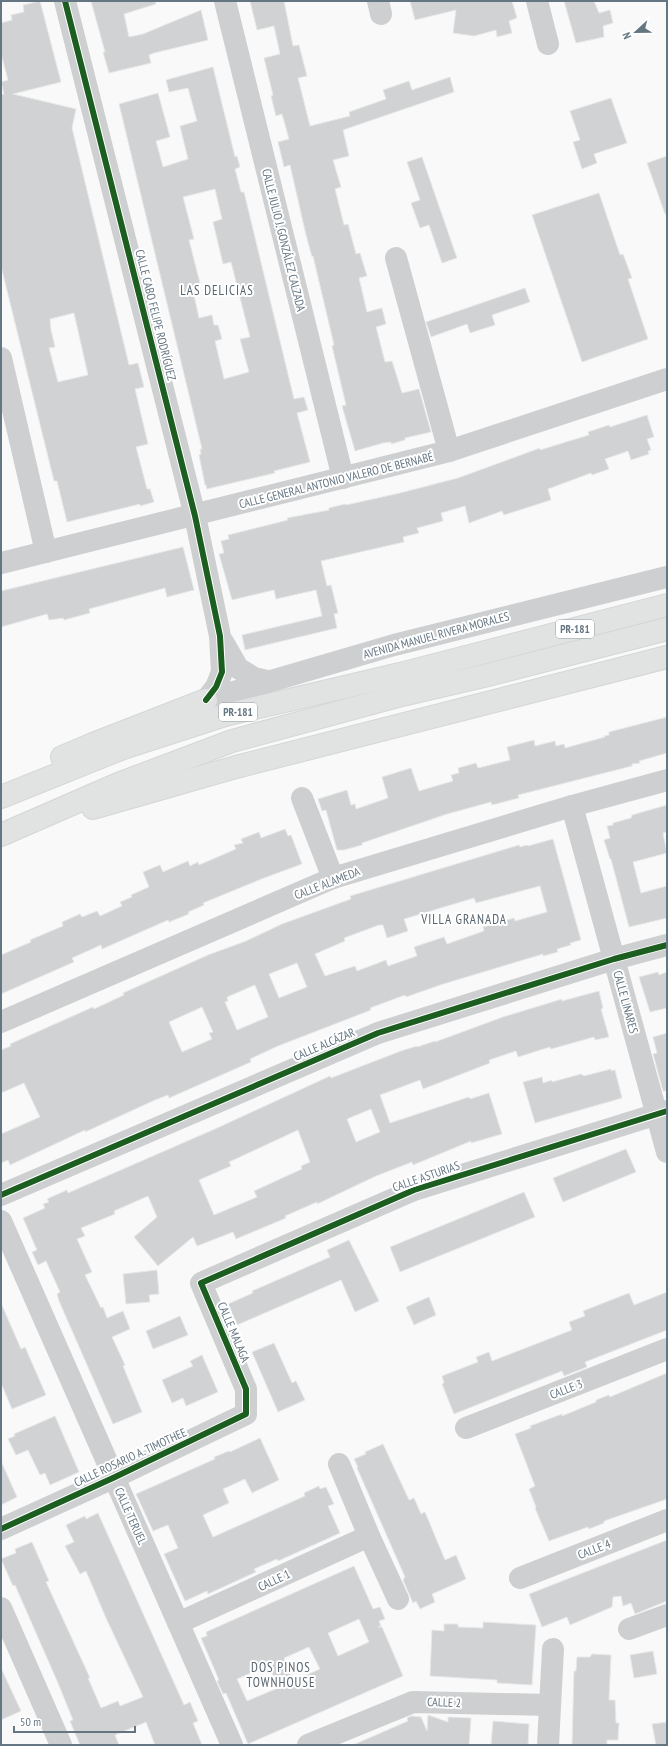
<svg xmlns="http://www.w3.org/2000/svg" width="668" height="1746" font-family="'PT Sans Narrow',sans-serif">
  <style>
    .building { fill: #d0d2d3; stroke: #e8e8e8; fill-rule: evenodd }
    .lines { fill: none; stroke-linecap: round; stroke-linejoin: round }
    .highway-casing { stroke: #d5d6d6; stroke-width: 24 }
    .minor { stroke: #cecfd0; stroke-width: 22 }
    .highway { stroke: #e1e2e2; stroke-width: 22 }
    .cycleway-casing { stroke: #fff; stroke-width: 8 }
    .cycleway { stroke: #1b5e20; stroke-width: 6 }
    .labels { text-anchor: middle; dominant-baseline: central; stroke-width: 4; stroke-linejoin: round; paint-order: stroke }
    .shield { fill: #fff; stroke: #939fa8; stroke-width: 1 }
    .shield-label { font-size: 11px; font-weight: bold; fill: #657683 }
    .street-label { font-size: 12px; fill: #657683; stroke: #fff }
    .neighbourhood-label { font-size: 13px; letter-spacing: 1px; fill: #57646e; stroke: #fff }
  </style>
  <rect width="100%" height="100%" fill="#f9f9f9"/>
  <g class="building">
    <path d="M40,1l21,81 -48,12 63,15 -4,19 57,237 9,-2 6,24 -9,2 13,55 -12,3 11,42h3l4,13 -14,4v-2l-73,18 -10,-41h-3l-53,-215v-171l3,-1 -3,-12 7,-2 -7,-26v-31l11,-3 -1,-5 13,-3 -1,-7zM74,313l14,62 -30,7 -9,-34 6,-1 -4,-17 -1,-11z"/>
    <polygon points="91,1 155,1 156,4 124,14 129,37 143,34 201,10 208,40 154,53 149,55 151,63 109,73 103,52 105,52"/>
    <polygon points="250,1 284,1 293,46 299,45 307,76 298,78 310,126 350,116 349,112 386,99 383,90 409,81 412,90 450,77 454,92 343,130 349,156 333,160 341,187 335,189 344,225 348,224 356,254 360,253 367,276 359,278 367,312 382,308 386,324 376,327 385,362 392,361 402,393 419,389 431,432 405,438 405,440 391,444 391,442 383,443 355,451 342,406 346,405 332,346 334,345 313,256 312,257 306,235 290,165 284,167 278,142 289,139 282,114 276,116 271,96 273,95 264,58 280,54 274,26 257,30"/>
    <polygon points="410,1 512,1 517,18 509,21 512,33 497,37 496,30 474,36 453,33 456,10 415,20"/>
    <polygon points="564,1 594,1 599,13 610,10 613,23 603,26 604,37 576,43"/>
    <path d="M213,67l22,90 2,-1 3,11 -5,2 6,23h3l50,207 10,-2 4,13 -11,3 13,49 -36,9 1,2 -68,16 -1,-4h-1l-6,-30 2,-1 -1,-5h2l-83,-345 39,-11 12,44 -14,4 7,26 25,-8 -8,-33 17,-5 -9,-33 -19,4 -3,-12zM215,189l7,30 -9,3 10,42 8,-2 19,75 -10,2 9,33 -25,7 -9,-38 7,-2 -4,-14h-4l-2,-10 -13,3 -7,-32 8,-3 -11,-43 5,-1 -11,-42z"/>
    <polygon points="611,98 627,143 594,154 597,163 582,169 573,142 580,140 570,111"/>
    <polygon points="667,156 667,214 665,214 647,163"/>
    <polygon points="422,157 457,258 442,263 429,225 420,228 411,203 420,200 407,162"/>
    <polygon points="599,193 620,255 623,254 632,278 628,279 648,339 582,362 532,215"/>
    <polygon points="525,288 530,302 492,315 495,325 470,333 467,324 431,337 426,322"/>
    <polygon points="647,415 654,437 647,439 651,450 648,451 649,454 631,460 628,451 605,459 609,469 592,475 591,473 548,489 551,500 504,515 502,511 469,523 465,506 441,513 443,521 417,528 419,533 403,537 404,542 321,561 327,586 331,585 338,613 334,614 337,628 245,650 242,635 322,616 316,590 276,599 274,590 232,600 219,554 224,553 221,541 229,539 228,535 288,520 287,518 329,510 329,508 345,504 346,505 400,493 458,478 540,448 540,450 579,438 589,435 588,432 609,425 610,427"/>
    <polygon points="183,547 194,590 167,597 165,588 89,609 90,613 64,620 63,618 49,620 47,614 1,627 1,591"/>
    <polygon points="667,717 667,753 639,761 640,763 632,764 632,766 518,795 519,798 492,805 491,802 447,814 362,843 362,845 344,850 337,850 326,810 322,811 318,799 347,790 351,805 355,804 356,809 388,798 382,777 411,768 419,791 453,781 451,775 459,773 458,768 476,763 478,768 510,760 507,747 534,740 535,746 555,741 556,746 564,744 565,748 605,737 604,736 609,735 609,732"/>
    <polygon points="667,805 667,832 663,833 667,853 633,862 641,893 667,886 667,918 629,927 611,859 610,859 604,840 610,838 607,826 613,825 613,823 631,818 632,815"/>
    <polygon points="285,829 288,836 291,835 302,864 264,878 203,903 204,905 188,912 189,914 169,922 168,920 102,949 101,945 72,958 74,962 1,994 1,955 31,942 30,940 63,926 62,922 80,914 82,917 97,911 100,916 122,906 120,902 132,897 131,895 149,887 143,872 160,865 163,872 188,861 190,866 198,862 199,865 236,849 234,845 243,843 241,839 259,832 261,838"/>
    <path d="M553,839l28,101 -11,3 1,2 -14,4 1,3 -15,4v-2l-103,31 -34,12 -1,-2 -35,13 1,2 -93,36 -28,13 1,3 -82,36 -1,-3 -13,5 -70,32v-2l-75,35 -2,-5 -7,3v-29l39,-17 -16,-34 -23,10v-43l10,-4 -1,-2 83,-37 1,2 30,-14 -1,-2 85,-38 38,-14 36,-17 69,-25 -1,-3 169,-51 1,2 7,-2 1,1zM540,886l7,26 -32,9 -1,-3 -31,9 1,4 -37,13 -3,-7 -30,10 3,9 -29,10 -2,-6 -29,11 -2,-5 -30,10 -10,-22 30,-13 -1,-3 35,-13h4l4,13 21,-7 -4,-12 70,-21 2,5zM297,963l10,24 -28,11 -10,-24zM255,985l13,32 -31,13 -12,-28 3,-1 -1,-4zM202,1007l11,25 -4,1 3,6 -30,13 -13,-30z"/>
    <polygon points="658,972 659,975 667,972 667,1008 650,1012 639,977"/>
    <path d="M599,991l4,17 -2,1 8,28 -14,3 -1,-3 -43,12 -1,-2 -32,10 -2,-6 -27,9 1,3 -67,26 -3,-9 -40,15 10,28 79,-26 1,2 19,-6 13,41 -31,9v-2l-58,24 -1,-3 -36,14 -59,28v-2l-32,14 1,2 -50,21 -3,-7 -36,14 -4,-9 -35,29 -24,-29 23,-20 -9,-21 -34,15 1,3 -34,14 4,8 -8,3 15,33 -7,3 16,33 2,-1 4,11 16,-7 7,18 -18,8 13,28 -2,1 19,46 -29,12 -54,-123 -2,-7 3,-2 -14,-31 -8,4 -6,-13 5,-2 -14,-32 22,-10 -2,-4 6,-2 -2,-3 20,-9 1,3 147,-64 115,-53 1,2 70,-27 16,-5v1l18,-6v1l68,-25 59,-18v2zM371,1109l9,23 -24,10 -9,-23zM298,1130l12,32 -9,4 1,3 -48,22 3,6 -43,18 -15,-35 32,-14 -2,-4z"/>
    <polygon points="667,1033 667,1091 663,1091 653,1054 657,1053 653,1037"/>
    <polygon points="611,1069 611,1071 615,1070 622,1098 535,1123 523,1082 542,1077 543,1083 552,1080 552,1082 581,1074 584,1076"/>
    <polygon points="626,1149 636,1172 563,1202 553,1178"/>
    <polygon points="524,1192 535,1217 400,1272 390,1247"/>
    <polygon points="349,1240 379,1301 355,1312 341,1280 237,1325 228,1304 253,1293 252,1291 330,1257 327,1250"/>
    <polygon points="157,1270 159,1294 149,1295 150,1302 126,1304 123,1274"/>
    <polygon points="667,1292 667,1330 585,1362 587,1367 564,1376 562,1371 454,1414 442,1384 444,1383 442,1376 478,1362 476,1357 489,1352 492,1361 572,1330 569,1322 585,1316 583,1311 629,1293 634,1305"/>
    <polygon points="429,1297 436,1315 414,1325 406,1307"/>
    <polygon points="1,1303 21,1349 25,1347 46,1395 12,1409 1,1383"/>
    <polygon points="180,1316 188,1335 153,1349 146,1331"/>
    <polygon points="274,1343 292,1383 296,1381 305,1400 278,1412 252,1352"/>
    <polygon points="202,1355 218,1392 186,1406 183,1398 172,1403 162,1380 193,1366 190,1361"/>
    <polygon points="667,1373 667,1499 604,1521 604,1523 589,1529 588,1527 549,1541 535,1508 536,1507 529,1489 535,1486 515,1434 531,1428 530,1426 562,1414 562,1416 596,1402 596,1400 609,1395 610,1397"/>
    <polygon points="55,1416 79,1472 50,1485 45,1473 40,1475 28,1450 16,1455 8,1439 15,1436 14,1434"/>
    <polygon points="260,1438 279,1480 252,1493 245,1479 223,1489 229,1503 203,1515 213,1537 305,1496 304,1493 319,1486 320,1489 326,1487 334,1504 328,1506 340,1533 278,1561 277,1559 254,1569 256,1572 208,1594 207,1591 185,1601 164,1554 178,1548 168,1525 153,1531 136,1494 215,1459 214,1457 229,1451 230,1452"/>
    <polygon points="383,1444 409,1500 414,1498 421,1514 425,1512 445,1560 456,1555 466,1579 432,1594 435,1602 420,1609 416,1601 413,1603 410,1596 403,1580 405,1577 357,1468 358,1467 354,1459 366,1454 365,1452"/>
    <polygon points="1,1461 17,1497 1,1505"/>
    <polygon points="98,1513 184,1705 190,1702 198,1721 193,1723 202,1745 155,1745 146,1722 115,1735 119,1745 80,1745 70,1721 73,1720 58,1683 15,1585 13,1586 1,1559 16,1553 15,1549 32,1542 49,1581 46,1582 90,1678 88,1678 101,1708 118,1701 120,1706 143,1697 106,1618 86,1571 80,1574 65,1546 74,1542 66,1525 85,1516 86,1519"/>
    <polygon points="667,1540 667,1601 635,1614 631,1603 623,1606 621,1596 613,1597 612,1607 570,1625 567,1617 542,1627 529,1594"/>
    <path d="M354,1566l19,43 7,-2 5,12 -6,2 2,5 -3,1h4l21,49 -155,68 -22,-51 -3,1 -6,-13 2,-1 -18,-42 6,-2 -1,-4zM359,1619l10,23 -31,14 -10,-23zM309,1647l11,22 -27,12 -9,-23zM269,1665l9,23 -31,13 -10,-22z"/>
    <polygon points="483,1622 536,1625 532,1685 497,1683 497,1680 430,1676 432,1630 444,1631 444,1624 458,1624 458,1627 483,1628"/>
    <polygon points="653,1651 657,1674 634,1678 630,1655"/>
    <polygon points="592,1654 611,1655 609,1700 615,1700 616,1723 619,1723 618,1740 607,1740 607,1745 572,1745 574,1671 576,1671 577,1657 590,1657"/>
    <polygon points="1,1668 21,1711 1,1720"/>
    <polygon points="428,1715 448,1722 448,1717 471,1718 469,1745 353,1745 408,1721 407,1718 411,1716 421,1717 427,1731"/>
    <polygon points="493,1721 529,1724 528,1745 491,1745"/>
    <polygon points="667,1722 667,1745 656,1745 652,1724"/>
  </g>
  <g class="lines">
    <defs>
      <g id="highway">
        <polyline points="62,757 93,744 206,700"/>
        <polyline points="1,797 123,748 225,715 400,674 667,605"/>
        <polyline points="93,808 236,767 667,657"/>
        <polyline points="1,835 118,784 232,741 402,695 492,674 667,629"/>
      </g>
    </defs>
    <use href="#highway" class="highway-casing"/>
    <g class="minor">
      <polyline points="65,1 195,516 220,636 222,672 216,687 206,700"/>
      <polyline points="225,1 343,478"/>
      <polyline points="378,1 381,14"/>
      <polyline points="537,1 548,44"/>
      <polyline points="396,258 449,451"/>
      <polyline points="1,358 46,552"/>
      <polyline points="1,563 449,451 667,379"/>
      <polyline points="223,642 238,668 254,678 267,681"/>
      <polyline points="206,700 394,645 667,577"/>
      <polyline points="302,798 333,878"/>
      <polyline points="572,806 667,1152"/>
      <polyline points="1,1022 333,878 572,806 667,780"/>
      <polyline points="1,1195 378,1033 614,959 667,945"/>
      <polyline points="1,1221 232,1745"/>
      <polyline points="466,1428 667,1349"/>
      <polyline points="339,1464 369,1536 398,1599"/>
      <polyline points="1,1529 113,1478 246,1414 246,1389 201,1283 414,1190 667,1111"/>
      <polyline points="520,1578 667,1520"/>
      <polyline points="1,1608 61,1745"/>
      <polyline points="178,1623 369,1536"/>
      <polyline points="629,1629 667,1615"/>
      <polyline points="308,1745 413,1702 549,1705"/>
      <polyline points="548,1745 553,1649"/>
    </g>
    <use href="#highway" class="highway"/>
    <defs>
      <g id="cycleway">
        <polyline points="65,1 195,516 220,636 222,672 216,687 206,700"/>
        <polyline points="1,1195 378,1033 614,959 667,945"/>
        <polyline points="1,1529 113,1478 246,1414 246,1389 201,1283 414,1190 667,1111"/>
      </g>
    </defs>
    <use href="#cycleway" class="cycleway-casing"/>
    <use href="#cycleway" class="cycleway"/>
  </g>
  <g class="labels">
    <g class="shield">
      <rect x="556" y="620" width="38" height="18" rx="3"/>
      <rect x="219" y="703" width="38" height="18" rx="3"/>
    </g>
    <g class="shield-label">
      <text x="575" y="629">PR-181</text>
      <text x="238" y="712">PR-181</text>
    </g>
    <g class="street-label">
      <text transform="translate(284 240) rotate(76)">CALLE JULIO J. GONZÁLEZ CALZADA</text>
      <text transform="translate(156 315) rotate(76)">CALLE CABO FELIPE RODRÍGUEZ</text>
      <text transform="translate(336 480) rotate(-14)">CALLE GENERAL ANTONIO VALERO DE BERNABÉ</text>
      <text transform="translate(436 635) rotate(-15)">AVENIDA MANUEL RIVERA MORALES</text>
      <text transform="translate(327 883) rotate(-21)">CALLE ALAMEDA</text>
      <text transform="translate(626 1002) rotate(75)">CALLE LINARES</text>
      <text transform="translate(324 1044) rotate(-23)">CALLE ALCÁZAR</text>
      <text transform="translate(426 1176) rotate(-19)">CALLE ASTURIAS</text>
      <text transform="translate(234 1332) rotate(67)">CALLE MALAGA</text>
      <text transform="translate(566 1389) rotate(-21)">CALLE 3</text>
      <text transform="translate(130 1457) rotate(-25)">CALLE ROSARIO A. TIMOTHEE</text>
      <text transform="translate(131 1516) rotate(66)">CALLE TERUEL</text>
      <text transform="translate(594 1549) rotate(-21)">CALLE 4</text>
      <text transform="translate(274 1580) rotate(-25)">CALLE 1</text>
      <text transform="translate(444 1702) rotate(2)">CALLE 2</text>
    </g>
    <g class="neighbourhood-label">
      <text x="217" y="290">LAS DELICIAS</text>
      <text x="464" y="919">VILLA GRANADA</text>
      <text x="281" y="1667">DOS PINOS<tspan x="281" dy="15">TOWNHOUSE</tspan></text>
    </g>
  </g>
  <rect width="668" height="1746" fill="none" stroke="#657683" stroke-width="4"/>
  <g transform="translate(636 32) rotate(248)" stroke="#ffffff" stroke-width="3" paint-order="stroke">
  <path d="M0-3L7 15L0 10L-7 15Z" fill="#657683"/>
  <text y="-6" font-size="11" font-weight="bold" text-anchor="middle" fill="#657683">N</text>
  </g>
  <path d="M14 1726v6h121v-6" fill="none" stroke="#657683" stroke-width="2"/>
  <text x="20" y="1726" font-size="12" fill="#657683" stroke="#ffffff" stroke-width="3" paint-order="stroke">50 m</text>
</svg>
